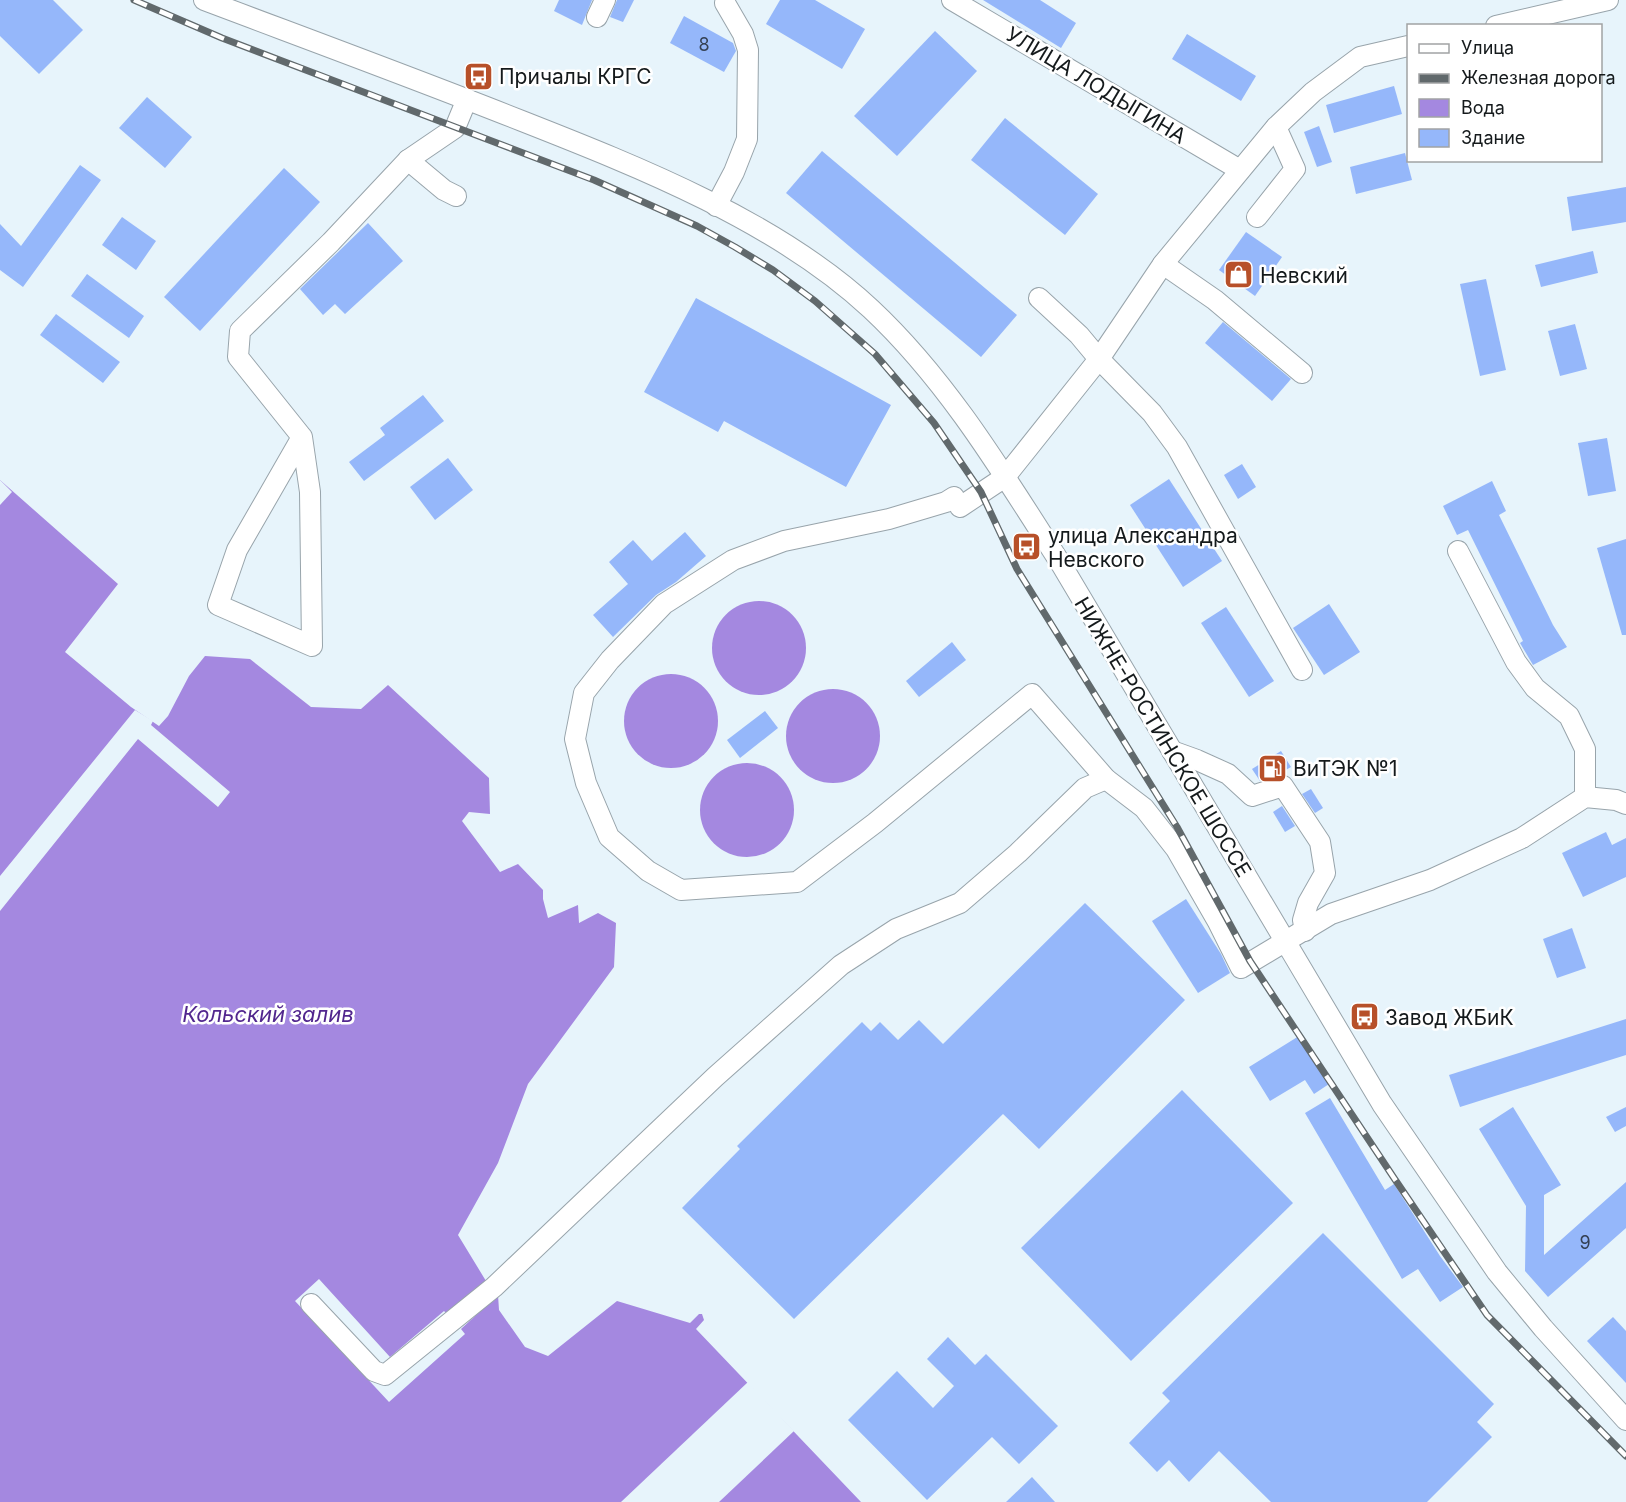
<svg xmlns="http://www.w3.org/2000/svg" width="1626" height="1502" font-family="Inter,sans-serif">
  <style>
    .water { fill: #a488e0 }
    .pier { fill: #e7f4fb }
    .building { fill: #95b7fa }
    .lines { fill: none; stroke-linecap: round; stroke-linejoin: round }
    .minor-casing { stroke: #98a4ab; stroke-width: 22 }
    .minor { stroke: #fff; stroke-width: 20 }
    .rail-casing { stroke: #61696c; stroke-width: 7 }
    .rail { stroke: #fff; stroke-width: 4.5; stroke-dasharray: 14; stroke-linecap: butt }
    .labels { text-anchor: middle; dominant-baseline: central; stroke-width: 5; stroke-linejoin: round; paint-order: stroke }
    .number-label { font-size: 18px; fill: #354154 }
    .poi-label { font-size: 21px; fill: #151a1c; stroke: #fff; text-anchor: start }
    .street-label { font-size: 21px; fill: #151a1c; stroke: #fff }
    .water-label { font-size: 22px; font-style: italic; fill: #52278e; stroke: #fff }
  </style>
  <rect width="100%" height="100%" fill="#e7f4fb"/>
  <g class="water">
    <polygon points="0,480 118,584 65,652 131,707 159,726 168,716 189,676 205,656 250,659 311,707 361,709 388,685 489,778 490,814 469,812 462,821 500,872 518,864 543,890 543,899 548,918 578,905 579,923 598,913 616,923 614,967 528,1084 498,1163 458,1235 486,1281 498,1295 499,1310 525,1347 548,1356 617,1301 690,1323 699,1314 702,1314 704,1320 696,1329 861,1502 0,1502"/>
    <circle cx="759" cy="648" r="47"/>
    <circle cx="671" cy="721" r="47"/>
    <circle cx="833" cy="736" r="47"/>
    <circle cx="747" cy="810" r="47"/>
  </g>
  <g class="pier">
    <polygon points="0,480 12,492 0,505"/>
    <polygon points="135,710 153,721 151,725 230,792 218,807 138,739 0,911 0,876"/>
    <polygon points="319,1279 390,1357 444,1311 448,1315 486,1281 498,1295 461,1329 465,1334 389,1402 295,1301"/>
    <polygon points="748,1382 794,1431 719,1502 621,1502"/>
  </g>
  <g class="building">
    <polygon points="0,0 53,0 83,30 39,74 0,36"/>
    <polygon points="559,0 592,0 582,25 554,11"/>
    <polygon points="617,0 634,0 623,22 610,17"/>
    <polygon points="780,0 815,0 865,29 842,69 766,24"/>
    <polygon points="983,0 1040,0 1076,23 1061,48"/>
    <polygon points="684,16 733,43 736,51 724,72 670,43"/>
    <polygon points="935,31 977,71 897,156 854,116"/>
    <polygon points="1187,34 1256,76 1241,101 1172,59"/>
    <polygon points="1394,86 1402,114 1334,133 1326,105"/>
    <polygon points="147,97 192,137 165,168 119,128"/>
    <polygon points="1005,118 1098,194 1065,235 971,160"/>
    <polygon points="1319,126 1332,162 1317,167 1304,132"/>
    <polygon points="822,151 1017,315 981,357 786,193"/>
    <polygon points="1405,153 1412,180 1356,194 1350,167"/>
    <polygon points="80,165 101,180 23,287 0,270 0,224 21,246"/>
    <polygon points="284,168 320,202 200,331 164,297"/>
    <polygon points="1626,187 1626,222 1572,231 1567,197"/>
    <polygon points="122,217 156,241 136,270 102,245"/>
    <polygon points="368,223 403,261 345,314 335,304 323,315 300,289"/>
    <polygon points="1246,232 1282,257 1255,296 1219,270"/>
    <polygon points="1593,251 1598,273 1541,287 1535,265"/>
    <polygon points="87,274 144,316 129,338 71,296"/>
    <polygon points="1486,279 1506,370 1480,376 1460,284"/>
    <polygon points="696,298 891,405 846,487 724,421 718,432 644,392"/>
    <polygon points="56,314 120,362 103,383 40,335"/>
    <polygon points="1223,322 1291,379 1272,401 1205,343"/>
    <polygon points="1575,324 1587,369 1560,376 1548,331"/>
    <polygon points="423,395 444,421 364,481 349,462 385,435 380,428"/>
    <polygon points="1607,438 1616,491 1588,496 1578,443"/>
    <polygon points="448,458 473,490 435,520 410,487"/>
    <polygon points="1242,464 1256,487 1238,499 1224,475"/>
    <polygon points="1169,479 1222,561 1183,587 1130,505"/>
    <polygon points="1492,481 1506,511 1499,515 1553,625 1567,647 1533,665 1520,643 1523,641 1468,530 1457,535 1443,506"/>
    <polygon points="685,532 706,556 676,582 656,595 613,637 593,615 628,584 609,562 633,540 652,561"/>
    <polygon points="1626,539 1626,635 1622,635 1597,548"/>
    <polygon points="1329,604 1360,652 1324,675 1293,628"/>
    <polygon points="1226,607 1274,681 1249,697 1201,623"/>
    <polygon points="952,642 966,660 919,697 906,681"/>
    <polygon points="765,711 778,728 740,758 727,740"/>
    <polygon points="1281,751 1291,767 1284,771 1286,775 1279,775 1260,781 1252,769"/>
    <polygon points="1311,789 1323,808 1315,813 1302,794"/>
    <polygon points="1282,806 1295,826 1285,832 1273,812"/>
    <polygon points="1606,832 1612,845 1626,838 1626,877 1583,897 1562,853"/>
    <polygon points="1186,899 1221,954 1230,973 1198,993 1152,921"/>
    <polygon points="1085,903 1185,1000 1039,1149 1003,1114 794,1319 682,1208 740,1149 737,1146 862,1022 871,1031 880,1022 898,1040 919,1020 943,1044"/>
    <polygon points="1572,928 1586,968 1557,978 1543,939"/>
    <polygon points="1626,1019 1626,1055 1460,1107 1449,1075"/>
    <polygon points="1299,1036 1329,1084 1314,1094 1305,1080 1270,1101 1249,1067"/>
    <polygon points="1182,1090 1293,1203 1131,1361 1021,1248"/>
    <polygon points="1330,1098 1385,1190 1394,1184 1440,1256 1463,1287 1440,1302 1418,1269 1402,1279 1305,1113"/>
    <polygon points="1513,1107 1561,1185 1544,1195 1544,1255 1626,1182 1626,1228 1548,1297 1525,1271 1526,1206 1479,1129"/>
    <polygon points="1626,1107 1626,1126 1615,1132 1606,1117"/>
    <polygon points="1323,1233 1494,1404 1477,1422 1492,1437 1427,1502 1271,1502 1219,1451 1189,1482 1169,1460 1157,1472 1129,1443 1170,1401 1162,1393"/>
    <polygon points="1613,1317 1626,1331 1626,1383 1587,1341"/>
    <polygon points="948,1337 975,1365 986,1354 1058,1426 1019,1464 992,1437 927,1500 848,1420 897,1371 933,1408 954,1386 927,1359"/>
    <polygon points="1032,1477 1055,1502 1006,1502"/>
  </g>
  <g class="lines">
    <defs>
      <g id="minor">
        <path d="M204,0c106,40 212,79 318,121 117,46 256,101 349,188 77,72 133,166 190,255l321,540 115,168 46,56 83,92"/>
        <polyline points="952,0 1240,170"/>
        <polyline points="597,17 605,0"/>
        <polyline points="1496,26 1608,0"/>
        <polyline points="408,160 444,190 456,196"/>
        <polyline points="716,206 734,172 747,139 748,50 743,34 725,3"/>
        <polyline points="1257,217 1295,169 1276,127"/>
        <polyline points="1163,264 1215,300 1302,373"/>
        <polyline points="1039,298 1079,335 1099,359 1152,413 1177,447 1302,670"/>
        <polyline points="302,437 237,550 218,605 312,646 310,492 302,437 238,357 240,331 331,242 408,160 455,128 467,99"/>
        <polyline points="954,497 946,502 889,519 784,541 733,560 664,604 610,660 584,693 575,739 586,783 609,837 648,871 681,890 797,882 875,823 1032,694 1106,779 1144,808 1176,849 1218,922 1241,968 1331,914 1430,880 1522,838 1585,797 1616,800 1626,804"/>
        <polyline points="960,507 1005,477 1099,359 1163,264 1276,127 1313,92 1360,57 1408,46"/>
        <polyline points="1458,551 1516,662 1535,688 1569,716 1585,749 1585,797"/>
        <polyline points="1172,751 1197,760 1228,774 1252,796 1283,786 1320,842 1325,873 1308,903 1303,920 1305,931"/>
        <polyline points="311,1304 374,1371 385,1375 494,1287 715,1077 841,965 896,929 960,903 1018,853 1085,788 1106,779"/>
      </g>
    </defs>
    <use href="#minor" class="minor-casing"/>
    <use href="#minor" class="minor"/>
    <defs>
      <polyline id="rail" points="134,0 222,38 594,180 697,226 735,247 773,270 815,301 875,354 934,423 981,492 1017,569 1177,827 1250,961 1394,1178 1487,1315 1626,1456"/>
    </defs>
    <use href="#rail" class="rail-casing"/>
    <use href="#rail" class="rail"/>
  </g>
  <defs>
    <symbol id="bus-square" viewBox="-11 -11 22 22"><rect x="-9" y="-9" width="18" height="18" rx="4" fill="#b75029" stroke="#fff"/><path d="M-5-6H5V4H4V6H2V4H-2V6H-4V4H-5ZM-3.5-4V0h7V-4ZM-3.5 1.2v1.5H-2V1.2ZM2 1.2v1.5H3.5V1.2Z" fill="#fff"/></symbol>
    <symbol id="shop-square" viewBox="-11 -11 22 22"><rect x="-9" y="-9" width="18" height="18" rx="4" fill="#b75029" stroke="#fff"/><path d="M-5-2.5h2.3a2.7 3.5 0 0 1 5.4 0H5L5.5 6h-11ZM-1.5-2.5h3a1.5 2.3 0 0 0-3 0Z" fill="#fff"/></symbol>
    <symbol id="fuel-square" viewBox="-11 -11 22 22"><rect x="-9" y="-9" width="18" height="18" rx="4" fill="#b75029" stroke="#fff"/><path d="M-5.5-6h7V0h2V4h1.3V-2.5L3-4.5l.8-.8L6-3V5H2.5V1h-1V6h-7ZM-4.2-4.7v3.2H.2V-4.7Z" fill="#fff"/></symbol>
  </defs>
  <g fill-rule="evenodd">
    <use href="#bus-square" x="462" y="60" width="33" height="33"/>
    <use href="#shop-square" x="1222" y="258" width="33" height="33"/>
    <use href="#bus-square" x="1010" y="530" width="33" height="33"/>
    <use href="#fuel-square" x="1256" y="752" width="33" height="33"/>
    <use href="#bus-square" x="1348" y="1000" width="33" height="33"/>
  </g>
  <g class="labels">
    <g class="number-label">
      <text x="704" y="44">8</text>
      <text x="1585" y="1242">9</text>
    </g>
    <g class="poi-label">
      <text x="499" y="76">Причалы КРГС</text>
      <text x="1260" y="275">Невский</text>
      <text x="1048" y="535">улица Александра<tspan x="1048" dy="24">Невского</tspan></text>
      <text x="1293" y="768">ВиТЭК №1</text>
      <text x="1385" y="1017">Завод ЖБиК</text>
    </g>
    <g class="street-label">
      <text transform="translate(1096 85) rotate(31)">УЛИЦА ЛОДЫГИНА</text>
      <text transform="translate(1163 737) rotate(59)">НИЖНЕ-РОСТИНСКОЕ ШОССЕ</text>
    </g>
    <g class="water-label">
      <text x="268" y="1014">Кольский залив</text>
    </g>
  </g>
  <rect x="1407" y="24" width="195" height="138" fill="#ffffff" stroke="#a1a3a4" stroke-width="1.5"/>
  <rect x="1419" y="44" width="30" height="9" fill="#ffffff" stroke="#a1a3a4" stroke-width="1.5"/>
  <text x="1461" y="54" font-size="18" fill="#151a1c">Улица</text>
  <rect x="1419" y="74" width="30" height="9" fill="#61696c" stroke="#a1a3a4" stroke-width="1.5"/>
  <text x="1461" y="84" font-size="18" fill="#151a1c">Железная дорога</text>
  <rect x="1419" y="99" width="30" height="18" fill="#a488e0" stroke="#a1a3a4" stroke-width="1.5"/>
  <text x="1461" y="114" font-size="18" fill="#151a1c">Вода</text>
  <rect x="1419" y="129" width="30" height="18" fill="#95b7fa" stroke="#a1a3a4" stroke-width="1.5"/>
  <text x="1461" y="144" font-size="18" fill="#151a1c">Здание</text>
</svg>
